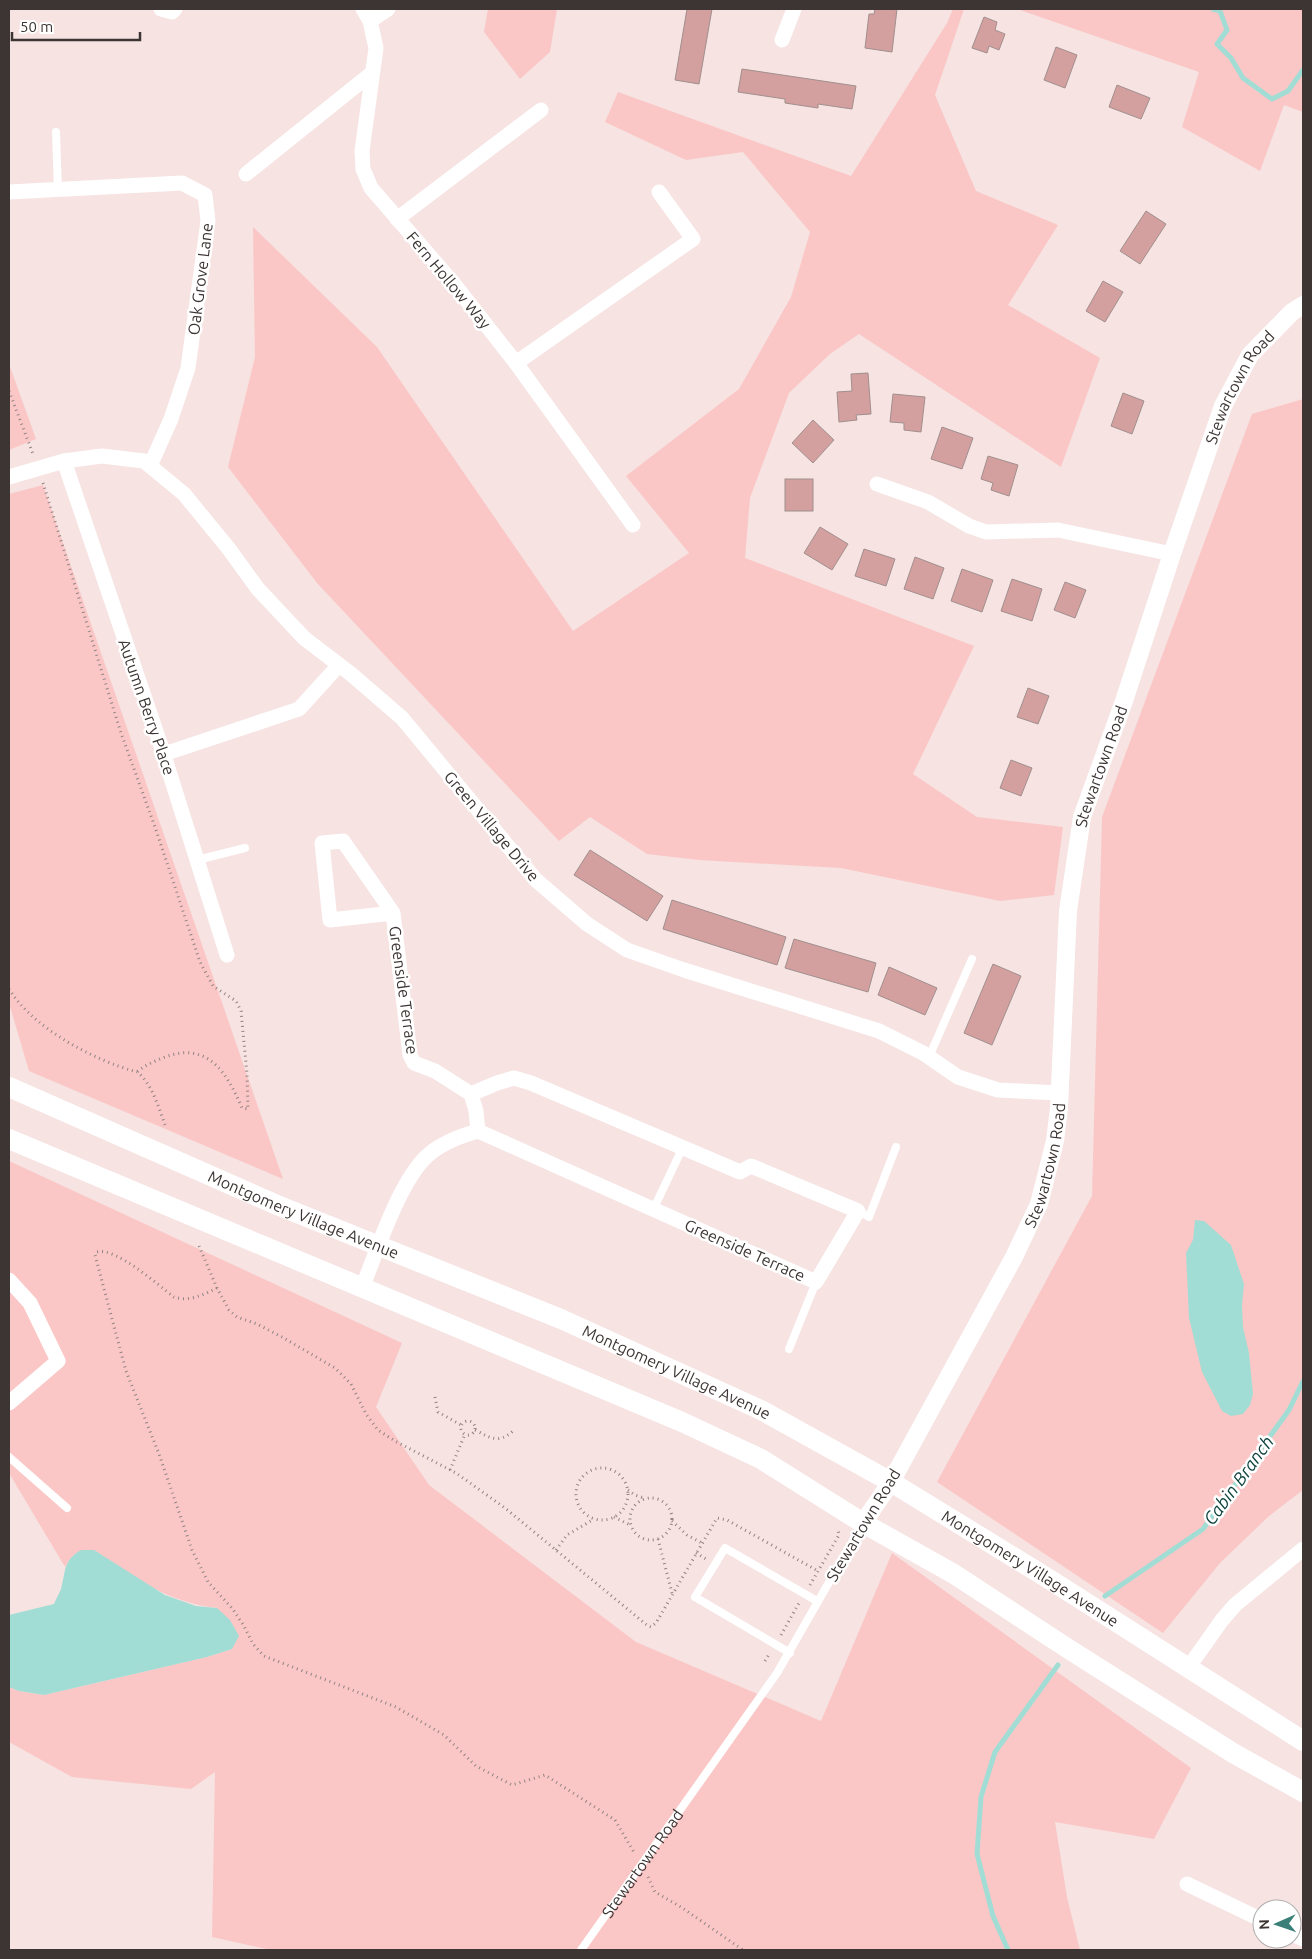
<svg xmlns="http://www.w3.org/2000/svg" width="1312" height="1959" font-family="Ubuntu,sans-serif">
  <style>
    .green { fill: #fac7c6 }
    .water { fill: #a2ddd5 }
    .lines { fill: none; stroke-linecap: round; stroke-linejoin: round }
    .stream { stroke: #a2ddd5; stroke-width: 5 }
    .building { fill: #d4a09f; stroke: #a08f8e }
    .path { stroke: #918483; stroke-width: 3; stroke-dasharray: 1 4; stroke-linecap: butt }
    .service { stroke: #fff; stroke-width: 8 }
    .minor { stroke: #fff; stroke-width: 15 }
    .tertiary { stroke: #fff; stroke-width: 18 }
    .secondary { stroke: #fff; stroke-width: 20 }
    .labels { text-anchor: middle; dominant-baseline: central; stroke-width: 5; stroke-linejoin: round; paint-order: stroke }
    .street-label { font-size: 16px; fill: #3c3534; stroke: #fff }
    .water-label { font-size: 18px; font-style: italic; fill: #0e443e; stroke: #fff }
  </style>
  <rect width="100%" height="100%" fill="#f6e3e2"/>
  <g class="green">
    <polygon points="488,9 557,9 550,52 520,79 484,32"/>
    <polygon points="953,9 964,9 935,95 976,191 1058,225 1008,305 1100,358 1061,467 859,334 830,354 789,393 750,498 745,558 974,646 913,774 977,817 1063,827 1054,895 1000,901 841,868 699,860 647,854 590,817 559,841 317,583 228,467 255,357 253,227 377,347 573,631 689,553 626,476 739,389 791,297 810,232 743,152 686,160 605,122 618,92 851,176 947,23"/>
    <polygon points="1017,9 1303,9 1303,112 1284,105 1260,171 1182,127 1199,72"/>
    <polygon points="9,364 36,439 9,450"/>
    <polygon points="1303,399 1303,1490 1269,1516 1220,1563 1163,1633 937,1482 1092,1196 1102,817 1252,414"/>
    <polygon points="43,485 283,1179 29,1071 9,1003 9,494"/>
    <path d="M9,1161l393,182 -26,64 53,78 207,157 185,79 71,-168 299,215 -37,71 -99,-17 12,75 13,53h-809l-59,-13 3,-165 -24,17 -119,-12 -63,-35v-55l10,4 25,4 163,-38 25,-8 -15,-41c-51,-6 -81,-30 -123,-58 -17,0 -20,3 -29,17l-56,-94z"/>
  </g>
  <g class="water">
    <polygon points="1195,1220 1204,1221 1231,1245 1244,1284 1242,1305 1243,1327 1249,1353 1253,1394 1250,1405 1243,1414 1231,1416 1222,1411 1202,1372 1189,1318 1186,1253 1193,1240"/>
    <path d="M81,1550h13l71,45 31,11 21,2 13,12 9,16 -7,13 -25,8 -163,38 -25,-4 -10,-4v-72l45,-11c2,-5 5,-10 7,-15 5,-19 2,-28 20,-39z"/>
  </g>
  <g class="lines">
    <g class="stream">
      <polyline points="1213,9 1220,11 1227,30 1217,44 1231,58 1243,78 1272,99 1288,91 1303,70"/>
      <polyline points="1105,1596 1203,1529 1289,1410 1303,1381"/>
      <polyline points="1008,1950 993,1916 977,1854 981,1797 995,1752 1058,1665"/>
    </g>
  </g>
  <g class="building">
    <polygon points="687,9 712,9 699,84 675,80"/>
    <polygon points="875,9 897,9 892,52 865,48 869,14 874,14"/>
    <polygon points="984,17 997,22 995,30 1005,34 999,50 989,46 987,53 972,48"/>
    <polygon points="1056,47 1077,55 1065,88 1044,80"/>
    <polygon points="742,69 856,86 852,109 818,104 818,108 785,103 785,99 738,92"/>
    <polygon points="1117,85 1150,98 1141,119 1109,107"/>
    <polygon points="1146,211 1166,224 1140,264 1120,251"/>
    <polygon points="1103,281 1123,292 1105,322 1086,311"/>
    <polygon points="868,373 871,414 856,415 857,420 839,422 837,392 852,391 851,374"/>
    <polygon points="1123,393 1144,401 1132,434 1111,426"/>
    <polygon points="893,394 925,397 921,432 904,430 904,423 890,422"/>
    <polygon points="813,420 834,440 813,463 792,443"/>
    <polygon points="942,427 973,438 962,469 931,459"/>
    <polygon points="988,456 1018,465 1009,496 991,490 993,483 981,479"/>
    <rect x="785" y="479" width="28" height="32"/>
    <polygon points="820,527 848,544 832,570 804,553"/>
    <polygon points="864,549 895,559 886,586 855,576"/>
    <polygon points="915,557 944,568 933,599 904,589"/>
    <polygon points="962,569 993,580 982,612 951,601"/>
    <polygon points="1012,579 1042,589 1032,621 1001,611"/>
    <polygon points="1065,582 1086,590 1075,618 1054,610"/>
    <polygon points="1028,688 1049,696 1038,724 1017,717"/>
    <polygon points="1011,760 1032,768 1021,796 1000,788"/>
    <polygon points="590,850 663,896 647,921 574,875"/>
    <polygon points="672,900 786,937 777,965 663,929"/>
    <polygon points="794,939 876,963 868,992 785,968"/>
    <polygon points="993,964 1021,976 992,1045 964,1033"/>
    <polygon points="889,967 937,988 925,1015 878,995"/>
  </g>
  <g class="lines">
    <g class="path">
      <polyline points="9,391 33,454"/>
      <path d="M43,483l78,250 34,94 45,135 13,24 23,15 5,10 6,63 1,35 -6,-1c-15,-35 -34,-67 -77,-51 -10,4 -20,8 -28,15"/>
      <path d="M9,989c24,39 84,71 128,83 16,12 22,38 29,55"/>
      <polyline points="199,1246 217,1288 229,1310 237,1317 257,1324 282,1337 335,1368 351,1384 366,1414 378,1430 395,1441 456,1473 505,1508 648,1626 651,1627 656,1623 717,1518 727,1520 818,1571"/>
      <path d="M217,1288c-14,7 -28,14 -43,9 -16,-12 -58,-50 -77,-45l-2,3 31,116 33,83 33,96 16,32 24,26 12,18 9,18 11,12 132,51 48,28 32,31 36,19 33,-10 70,45 20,34"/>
      <polyline points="435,1397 438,1412 461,1425"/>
      <circle cx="468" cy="1428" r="7"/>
      <path d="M475,1430c16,8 23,14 38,1"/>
      <circle cx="602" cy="1494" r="26"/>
      <polyline points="450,1470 465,1434"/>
      <polyline points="628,1490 635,1495 644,1498"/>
      <circle cx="651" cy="1519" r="21"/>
      <polyline points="614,1517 630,1525"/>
      <polyline points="672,1521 687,1535 702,1543"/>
      <polyline points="658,1539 672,1593"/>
      <polyline points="556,1550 567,1535 594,1519"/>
      <polyline points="696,1553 706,1559"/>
      <polyline points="810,1585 839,1535 838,1529"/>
      <polyline points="781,1635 799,1603"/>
      <polyline points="765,1661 770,1653"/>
      <polyline points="648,1877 655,1892 681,1907 743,1950"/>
    </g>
    <g class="service">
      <polyline points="56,132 58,190"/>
      <polyline points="197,860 245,848"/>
      <polyline points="929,1057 972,959"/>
      <polyline points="654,1208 682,1149"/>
      <polyline points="858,1211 869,1217 896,1147"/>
      <polyline points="789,1349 816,1282"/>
      <polyline points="9,1457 67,1508"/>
      <polyline points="790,1653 695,1597 725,1548 817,1601"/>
      <path id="s1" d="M581,1950l196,-277 86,-150"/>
    </g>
    <g class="minor">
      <polyline points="161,9 172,12 175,9"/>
      <polyline points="363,9 370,21 376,48 362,151 363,169 371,188 454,284 516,363 633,525"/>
      <polyline points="370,21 388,9"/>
      <polyline points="782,40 794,9"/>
      <polyline points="246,174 372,73"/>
      <polyline points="9,192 182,183 205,195 208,221 188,368 171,419 150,466"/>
      <polyline points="397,219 541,110"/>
      <polyline points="516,363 693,239 659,192"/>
      <polyline points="64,461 161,746 227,955"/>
      <polyline points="9,477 64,461 102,456 144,461 184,494 229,549 258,589 304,638 351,674 402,718 536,880 587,924 627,950 684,970 879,1031 923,1053 958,1077 998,1090 1060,1093"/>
      <polyline points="877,484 928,502 969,526 986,532 1058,530 1172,554"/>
      <polyline points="164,754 299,709 339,665"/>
      <polyline points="471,1094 476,1111 478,1131"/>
      <polyline points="9,1280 30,1303 58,1361 9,1403"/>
      <path d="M362,1288c15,-37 37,-106 65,-132 14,-13 33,-20 51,-25l338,151 42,-71 -107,-45 -11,6 -209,-89 -17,-5 -17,5 -26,11 -36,-23 -21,-8 -4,-8 -17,-142 -63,7 -8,-77 21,-2 50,72"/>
      <polyline points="1188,1668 1222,1620 1235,1605 1303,1549"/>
      <polyline points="1187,1884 1262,1920"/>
      <polyline points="1292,1934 1303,1939"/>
    </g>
    <path class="tertiary" id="s2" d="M863,1523l28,-41 123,-225 25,-53 16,-63 4,-33 9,-197 14,-94 42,-116 48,-147 51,-148 27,-51 42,-43 11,-7"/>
    <g class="secondary">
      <path id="s3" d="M9,1087l268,118 284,114 200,91 130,72 158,97 254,162"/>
      <polyline points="9,1139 682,1422 761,1459 863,1523 954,1574 1067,1648 1233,1753 1303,1792"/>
    </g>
  </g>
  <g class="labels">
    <g class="street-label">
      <text transform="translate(200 279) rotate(-83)">Oak Grove Lane</text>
      <text transform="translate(449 280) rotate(50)">Fern Hollow Way</text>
      <text stroke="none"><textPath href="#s2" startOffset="1214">Stewartown Road</textPath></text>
      <text transform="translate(147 707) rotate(71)">Autumn Berry Place</text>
      <text stroke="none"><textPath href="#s2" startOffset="809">Stewartown Road</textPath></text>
      <text transform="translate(492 826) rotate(50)">Green Village Drive</text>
      <text transform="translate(404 990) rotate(82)">Greenside Terrace</text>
      <text stroke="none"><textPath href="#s2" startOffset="404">Stewartown Road</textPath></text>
      <text stroke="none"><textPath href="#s3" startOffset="321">Montgomery Village Avenue</textPath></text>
      <text transform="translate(745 1250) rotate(24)">Greenside Terrace</text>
      <text stroke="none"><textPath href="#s3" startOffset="726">Montgomery Village Avenue</textPath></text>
      <text transform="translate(863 1525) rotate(-59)">Stewartown Road</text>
      <text stroke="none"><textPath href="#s3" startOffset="1131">Montgomery Village Avenue</textPath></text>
      <text stroke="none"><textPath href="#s1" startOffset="106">Stewartown Road</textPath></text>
    </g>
    <g class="water-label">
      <text transform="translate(1238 1480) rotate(-54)">Cabin Branch</text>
    </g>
  </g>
  <rect width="1312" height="1959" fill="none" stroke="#3c3534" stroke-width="20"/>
  <g transform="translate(1277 1924) rotate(268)"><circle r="24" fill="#ffffff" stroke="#b1aeae"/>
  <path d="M0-4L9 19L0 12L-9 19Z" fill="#3a8078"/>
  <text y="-8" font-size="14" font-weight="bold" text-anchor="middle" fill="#3c3534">N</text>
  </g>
  <path d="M12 32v8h128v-8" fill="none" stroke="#3c3534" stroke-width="2.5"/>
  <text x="20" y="32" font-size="15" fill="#3c3534" stroke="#ffffff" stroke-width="4" paint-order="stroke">50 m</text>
</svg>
